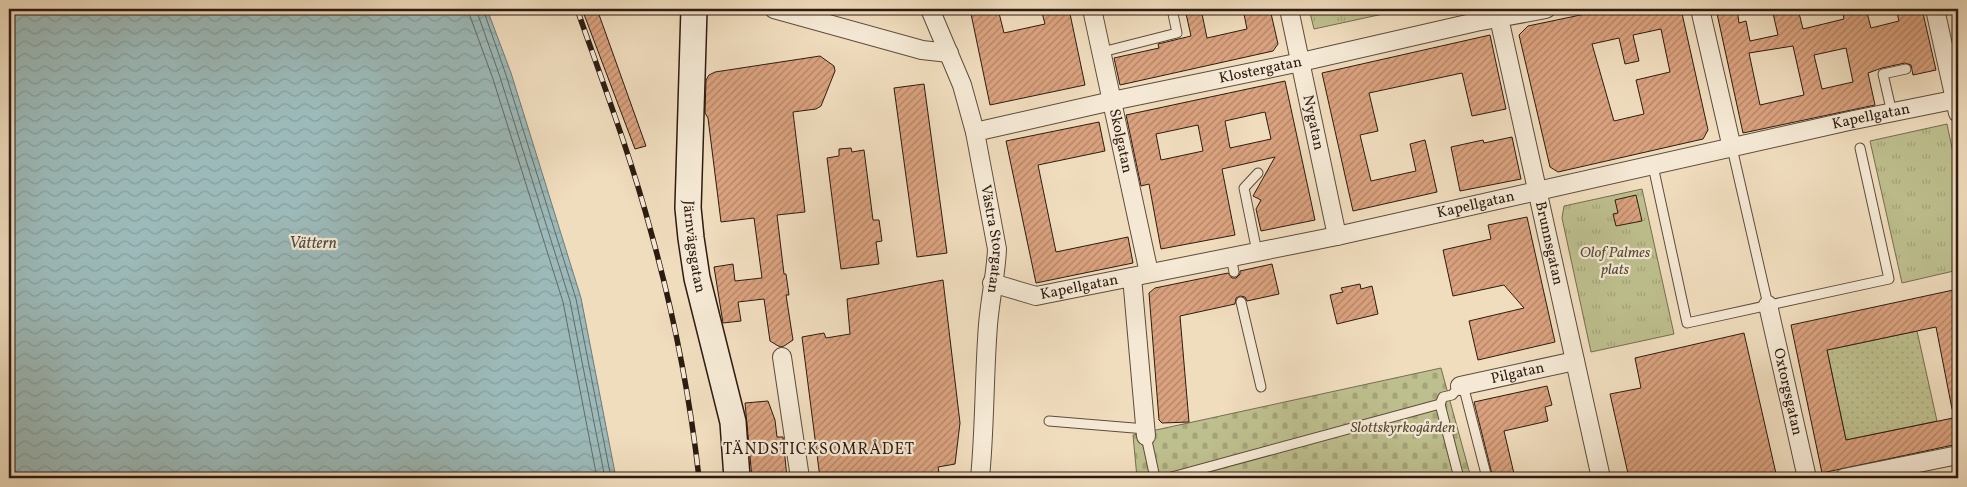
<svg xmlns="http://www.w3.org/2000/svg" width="1967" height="487" font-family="Vollkorn,serif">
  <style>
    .grass { fill: url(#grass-dots); stroke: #766d50 }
    .cemetery { fill: url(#cemetery-stones); stroke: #766d50 }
    .park { fill: url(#park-tufts); stroke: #766d50 }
    .water { fill: url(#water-waves); stroke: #707a76 }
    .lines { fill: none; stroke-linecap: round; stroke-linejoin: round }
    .shore { stroke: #646a65; stroke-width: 1 }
    .building { fill: url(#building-hatch); stroke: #2d1b11; fill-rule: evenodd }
    .lane-casing { stroke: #5e4c3c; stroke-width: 11 }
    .street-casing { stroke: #5e4c3c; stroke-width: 20 }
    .secondary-casing { stroke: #2d1b11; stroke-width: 28 }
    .lane { stroke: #f5e9d5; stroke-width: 9 }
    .street { stroke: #f5e9d5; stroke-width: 18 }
    .secondary { stroke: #f5e9d5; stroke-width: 25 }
    .rail-casing { stroke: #2d1b11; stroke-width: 5.5 }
    .rail { stroke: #f5e9d5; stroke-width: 4; stroke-dasharray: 11; stroke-linecap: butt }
    .labels { text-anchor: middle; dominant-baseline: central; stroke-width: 4.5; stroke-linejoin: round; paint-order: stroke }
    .street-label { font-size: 15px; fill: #2d1b11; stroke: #f5e9d5 }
    .park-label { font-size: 15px; font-style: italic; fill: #584c36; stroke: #f5e9d5 }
    .water-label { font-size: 16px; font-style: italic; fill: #4e4b43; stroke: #f5e9d5 }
    .neighbourhood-label { font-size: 16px; letter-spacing: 1px; fill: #2d1b11; stroke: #f5e9d5 }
  </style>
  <defs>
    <pattern id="grass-dots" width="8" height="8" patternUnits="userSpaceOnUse" patternTransform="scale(1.25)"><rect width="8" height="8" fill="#bebf8e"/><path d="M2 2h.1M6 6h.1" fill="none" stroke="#a4a479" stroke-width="1.8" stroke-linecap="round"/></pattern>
    <pattern id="cemetery-stones" width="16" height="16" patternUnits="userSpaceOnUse" patternTransform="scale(1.25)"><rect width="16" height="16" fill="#bebf8e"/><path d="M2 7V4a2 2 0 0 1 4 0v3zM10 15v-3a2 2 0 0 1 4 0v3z" fill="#a4a479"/></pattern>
    <pattern id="park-tufts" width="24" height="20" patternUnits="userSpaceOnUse" patternTransform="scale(1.25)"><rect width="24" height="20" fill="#bebf8e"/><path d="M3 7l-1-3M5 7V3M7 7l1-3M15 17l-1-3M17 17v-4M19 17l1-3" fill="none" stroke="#a4a479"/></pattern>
    <pattern id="water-waves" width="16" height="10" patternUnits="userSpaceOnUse" patternTransform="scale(1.25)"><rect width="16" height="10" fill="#9cbab9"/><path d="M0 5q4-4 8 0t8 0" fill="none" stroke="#879f9e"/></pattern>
    <pattern id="building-hatch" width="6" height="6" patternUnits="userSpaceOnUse" patternTransform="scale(1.25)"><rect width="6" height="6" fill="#daa27e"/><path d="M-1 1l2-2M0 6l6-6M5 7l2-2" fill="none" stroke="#b18366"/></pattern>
  </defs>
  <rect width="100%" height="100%" fill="#f0ddbe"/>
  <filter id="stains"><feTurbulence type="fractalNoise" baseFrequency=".004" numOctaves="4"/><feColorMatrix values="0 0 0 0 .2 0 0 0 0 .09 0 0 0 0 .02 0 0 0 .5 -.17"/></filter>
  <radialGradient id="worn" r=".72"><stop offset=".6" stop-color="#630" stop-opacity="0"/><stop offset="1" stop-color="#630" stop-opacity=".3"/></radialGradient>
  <polygon class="grass" points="1917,331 1937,421 1846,440 1827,350"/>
  <polygon class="cemetery" points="1441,368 1471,478 1137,478 1133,435"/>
  <g class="park">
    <polygon points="1309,9 1406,9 1314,29"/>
    <polygon points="1947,124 1958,176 1958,270 1902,283 1870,141"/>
    <polygon points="1642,189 1674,334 1591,352 1562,218 1564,206"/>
  </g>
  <polygon class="water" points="9,9 487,9 511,73 581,298 616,478 9,478"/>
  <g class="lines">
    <g class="shore">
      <polyline points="469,9 470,16 493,79 563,302 597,478"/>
      <polyline points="476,9 500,77 570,301 605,478"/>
      <polyline points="483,9 506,75 576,299 611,478"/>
    </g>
  </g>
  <g class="building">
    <polygon points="582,9 597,9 646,146 635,149"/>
    <polygon points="970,9 998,9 1004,33 1045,24 1041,9 1069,9 1085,85 990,105"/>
    <polygon points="1185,9 1201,9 1207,38 1247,29 1243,9 1270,9 1278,44 1273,51 1120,85 1114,58 1159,48 1158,44 1191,36"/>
    <path d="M1609,9h72l27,121 -5,9 -145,33 -8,-5 -31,-132 9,-9zM1661,29l9,43 -34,8 8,34 -30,7 -22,-77 27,-6 6,26 14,-3 -6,-26z"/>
    <path d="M1716,9h21l2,14 7,-2 4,20 28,-6 -6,-26h26l5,20 41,-10 -2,-10h24l5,19 28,-7 -3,-12h26l14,61 -23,5 -2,-10 -6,-2 -23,5 -14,5 7,32 -132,28zM1793,46l11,49 -44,10 -11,-52zM1846,48l7,34 -31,7 -8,-34z"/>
    <polygon points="1490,35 1506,109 1472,116 1462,73 1369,93 1378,131 1360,135 1371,181 1416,171 1410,144 1425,140 1437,192 1353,211 1322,73"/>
    <polygon points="820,56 834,66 835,71 821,106 816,109 793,112 805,212 777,215 784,274 786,274 789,295 786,295 793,340 784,346 780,347 770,341 764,299 738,302 741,321 723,323 714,267 733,264 735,281 762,278 754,218 721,222 708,118 705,113 706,80 709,75 715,72"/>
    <path d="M1285,81l30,139 -54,11 -5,-22 5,-9 -8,-4 22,-39 -53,12 13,66 -74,14 -12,-65 -8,2 -15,-71zM1265,112l6,27 -41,9 -5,-27zM1198,125l5,26 -42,9 -5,-26z"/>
    <polygon points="924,84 947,253 917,257 894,88"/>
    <polygon points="1099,122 1105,151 1038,165 1056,252 1128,237 1133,263 1036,283 1006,141"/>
    <polygon points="1512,137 1521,179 1460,191 1451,147 1483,140 1484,143"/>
    <polygon points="851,148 852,152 864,150 873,220 879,220 882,241 876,242 879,264 841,269 827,158 839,156 839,149"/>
    <polygon points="1636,195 1642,221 1616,226 1613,214 1618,213 1615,200"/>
    <polygon points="1527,217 1555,342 1478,360 1469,321 1524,308 1504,285 1453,296 1443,250 1491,239 1488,225"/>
    <polygon points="1272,264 1279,294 1247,301 1245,297 1240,296 1236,298 1235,304 1180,316 1189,422 1162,423 1159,420 1149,293 1155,288 1228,273 1232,278 1236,278 1240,274 1240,271"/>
    <polygon points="943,280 960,423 955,464 938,467 940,478 820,478 802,337 824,333 826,338 850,334 847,299"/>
    <polygon points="1360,284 1361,289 1372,286 1378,314 1337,324 1330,295 1343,292 1341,288"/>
    <polygon points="1958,289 1958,408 1952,409 1936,327 1827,350 1846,440 1958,417 1958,444 1822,473 1791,325"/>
    <polygon points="1744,333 1777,478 1629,478 1610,394 1641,388 1635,358"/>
    <polygon points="1547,386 1552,405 1545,407 1548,421 1504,431 1515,478 1493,478 1474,402"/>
    <polygon points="768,401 775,420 777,437 783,437 787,478 752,478 745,403"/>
  </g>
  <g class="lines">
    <defs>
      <g id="lane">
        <polyline points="1102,52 1177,33 1172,9"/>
        <polyline points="1892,113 1883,74 1906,69"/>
        <polyline points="1732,148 1768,305"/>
        <polyline points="1653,166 1687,323 1889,279 1860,148"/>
        <polyline points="1257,252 1244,188 1258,173"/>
        <polyline points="1231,257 1234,272"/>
        <polyline points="1241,302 1261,387"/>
        <polyline points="1463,385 1487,478"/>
        <polyline points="1440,404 1459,478"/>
        <polyline points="1049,421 1146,429"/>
        <polyline points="1146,436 1155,478"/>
        <polyline points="1168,478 1440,404 1443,397 1452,395 1460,386"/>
      </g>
      <g id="street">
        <polyline points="774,9 922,50 949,53"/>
        <path id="s1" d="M930,9l32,76 13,47 22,117c-1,25 -7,50 -9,76 -4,51 -3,102 -8,153"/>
        <path id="s2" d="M1092,9l57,264"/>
        <path id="s3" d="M1289,9l48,227"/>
        <path id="s4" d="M1497,9l104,469"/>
        <polyline points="1700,9 1732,148"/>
        <polyline points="1935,9 1958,113"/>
        <path id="s5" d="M975,132l137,-31 189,-39 175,-40 70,-13"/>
        <polyline points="1132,277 1146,436"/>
        <path id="s6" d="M992,283l44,13 301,-60 512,-115 109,-22"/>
        <path id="s7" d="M1768,305l39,173"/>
        <polyline points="782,357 800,478"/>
        <path id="s8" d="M1460,386l115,-25"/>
        <polyline points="1844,478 1958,455"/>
      </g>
      <g id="secondary">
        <path id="s9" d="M694,9l-6,199 3,30 6,40 36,144 4,56"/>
      </g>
    </defs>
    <use href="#lane" class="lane-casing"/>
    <use href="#street" class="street-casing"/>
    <use href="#secondary" class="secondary-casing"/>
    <use href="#lane" class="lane"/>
    <use href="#street" class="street"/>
    <use href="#secondary" class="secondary"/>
    <defs>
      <path id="rail" d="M577,9c26,74 54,148 74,223 22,79 39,165 48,246"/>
    </defs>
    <use href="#rail" class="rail-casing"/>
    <use href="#rail" class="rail"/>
  </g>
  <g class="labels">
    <g class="street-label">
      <text stroke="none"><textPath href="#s5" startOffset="292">Klostergatan</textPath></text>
      <text stroke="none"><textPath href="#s6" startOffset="900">Kapellgatan</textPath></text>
      <text stroke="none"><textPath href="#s3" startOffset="116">Nygatan</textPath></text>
      <text stroke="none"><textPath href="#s2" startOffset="135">Skolgatan</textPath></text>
      <text stroke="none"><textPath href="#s6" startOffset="495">Kapellgatan</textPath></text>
      <text stroke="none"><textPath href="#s1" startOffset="240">Västra Storgatan</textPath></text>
      <text stroke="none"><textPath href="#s4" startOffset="240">Brunnsgatan</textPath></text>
      <text stroke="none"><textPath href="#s9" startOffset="238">Järnvägsgatan</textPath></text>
      <text stroke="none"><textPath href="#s6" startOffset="90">Kapellgatan</textPath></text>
      <text stroke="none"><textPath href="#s8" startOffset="59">Pilgatan</textPath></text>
      <text stroke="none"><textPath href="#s7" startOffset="89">Oxtorgsgatan</textPath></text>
    </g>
    <g class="park-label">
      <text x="1615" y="253">Olof Palmes<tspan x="1615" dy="17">plats</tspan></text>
      <text x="1403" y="428">Slottskyrkogården</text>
    </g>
    <g class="water-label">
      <text x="313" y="244">Vättern</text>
    </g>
    <g class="neighbourhood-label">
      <text x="819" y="450">TÄNDSTICKSOMRÅDET</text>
    </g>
  </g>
  <rect width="1967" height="487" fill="none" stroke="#f0ddbe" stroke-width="30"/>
  <rect x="10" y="10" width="1947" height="467" fill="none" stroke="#2d1b11" stroke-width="2.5"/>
  <rect x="15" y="15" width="1937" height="457" fill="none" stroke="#2d1b11"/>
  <rect width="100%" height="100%" filter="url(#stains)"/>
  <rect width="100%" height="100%" fill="url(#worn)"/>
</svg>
